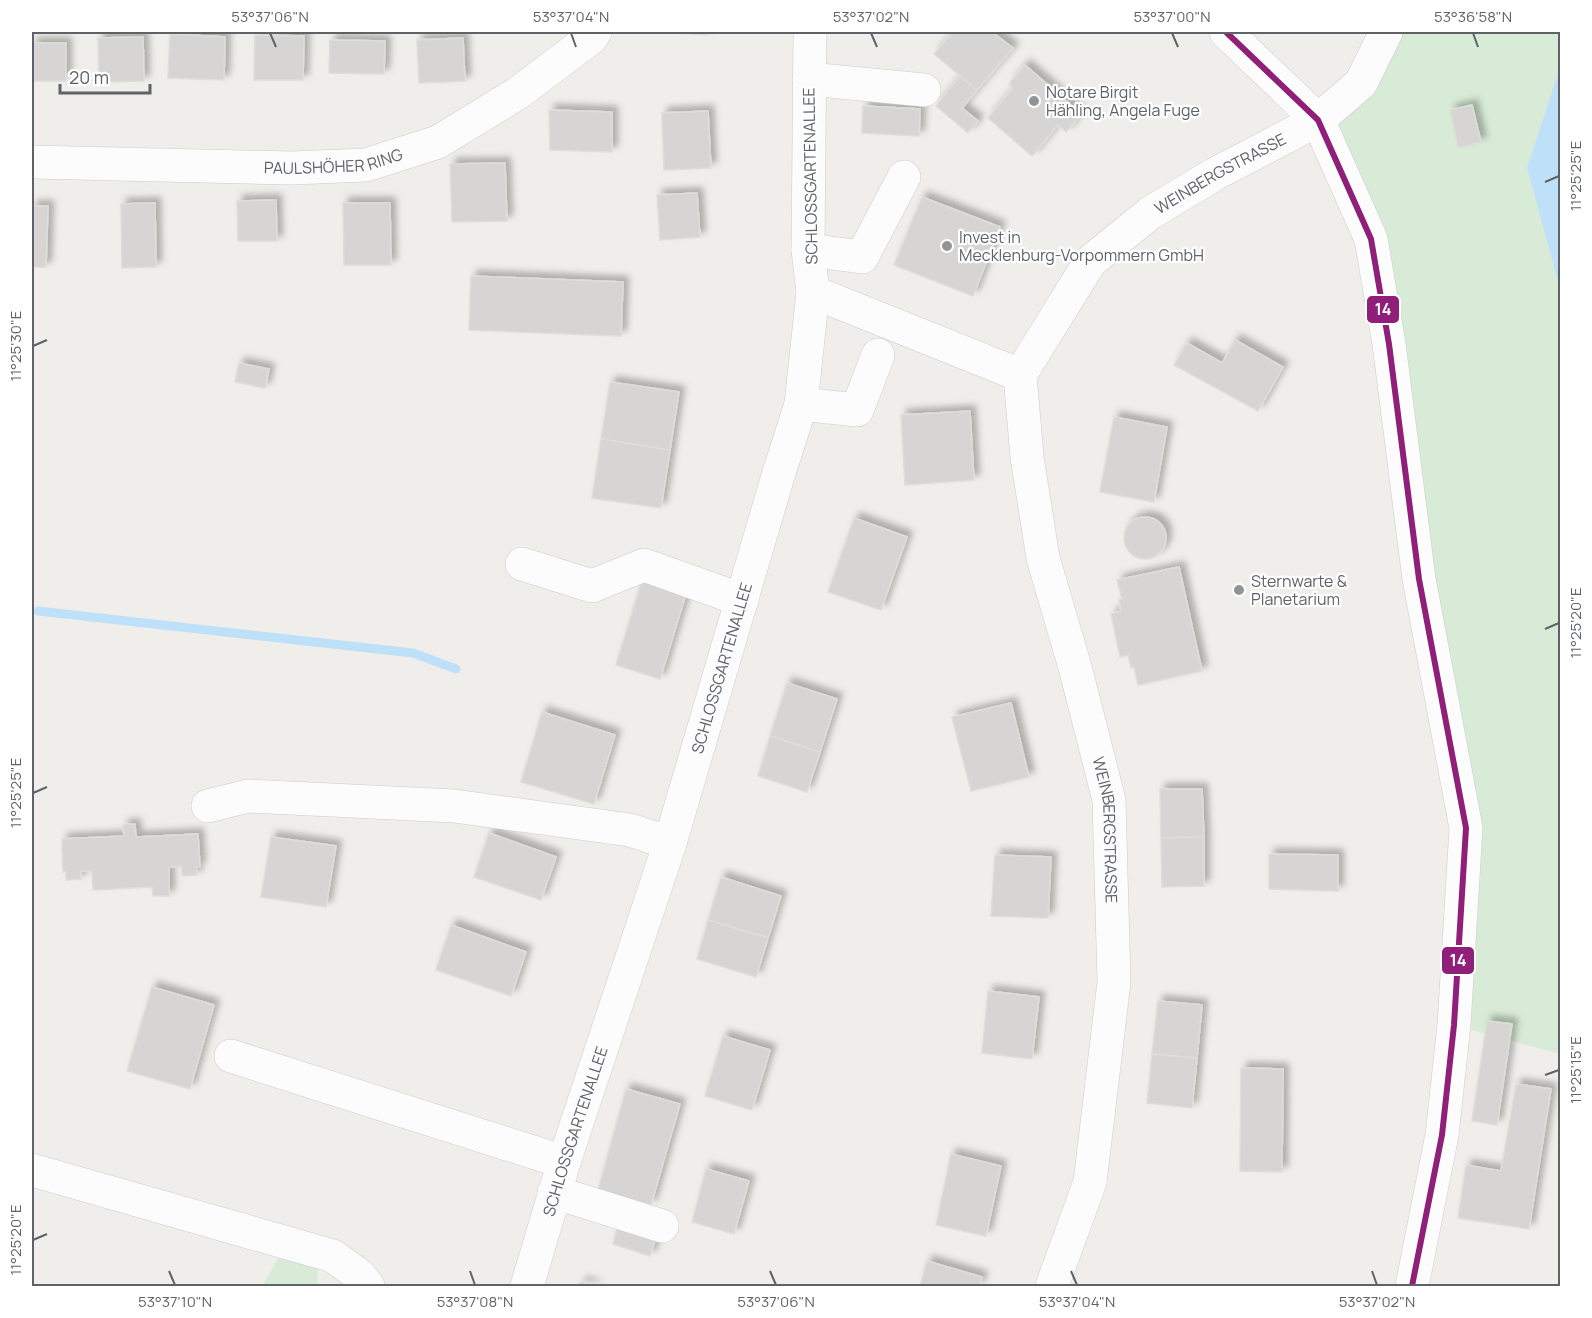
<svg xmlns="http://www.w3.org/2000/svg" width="1592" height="1318" font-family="Manrope,sans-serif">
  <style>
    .green { fill: #d8ebd6 }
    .water { fill: #bfe0f9 }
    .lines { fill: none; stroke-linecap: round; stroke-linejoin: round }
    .stream { stroke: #bfe0f9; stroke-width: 9 }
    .building { fill: #d6d5d3; stroke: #deddd9; stroke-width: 1.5; filter: url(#shadow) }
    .minor-casing { stroke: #cbcccc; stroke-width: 34 }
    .minor { stroke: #fdfcfc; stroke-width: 33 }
    .bus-1-casing { stroke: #fff; stroke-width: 10 }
    .bus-1 { stroke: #8f1f78; stroke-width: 6 }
    .ticks { fill: none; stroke: #5f6368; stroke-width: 2 }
    .poi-dot { fill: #919496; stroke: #fff; stroke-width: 2 }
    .labels { text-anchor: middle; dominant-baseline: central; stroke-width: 4.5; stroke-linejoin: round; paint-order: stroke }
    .poi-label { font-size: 16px; fill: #5f6368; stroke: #fff; text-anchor: start }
    .street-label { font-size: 16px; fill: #5f6368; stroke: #fff }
    .line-badge { stroke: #fff; stroke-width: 2 }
    .badge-label { font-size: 16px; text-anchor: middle; font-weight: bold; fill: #fff }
    .neatline { fill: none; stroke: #5f6368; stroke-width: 2 }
    .ticks-label { font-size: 15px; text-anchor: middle; fill: #5f6368 }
  </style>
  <defs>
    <filter id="shadow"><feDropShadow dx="5.5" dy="-5.5" stdDeviation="3" flood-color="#0004"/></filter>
  </defs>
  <rect width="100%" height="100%" fill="#efeeea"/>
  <g class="green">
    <polygon points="1386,32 1560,32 1560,67 1527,168 1560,289 1560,1054 1454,1025 1466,828 1389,344 1318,120"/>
    <polygon points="279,1257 318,1264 317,1286 262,1286"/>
  </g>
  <polygon class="water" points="1560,67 1560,289 1527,168"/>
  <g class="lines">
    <polyline class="stream" points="38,611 413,653 456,669"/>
  </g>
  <g class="building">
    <polygon points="668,32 707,32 707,35"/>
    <polygon points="953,32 992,32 1013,48 977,90 934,54"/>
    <polygon points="170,34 225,37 224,80 168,78"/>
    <polygon points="255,35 304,36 303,80 254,80"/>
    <polygon points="143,37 144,81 99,82 98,38"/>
    <polygon points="463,38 465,81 419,83 417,40"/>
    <polygon points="330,40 385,41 384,74 329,73"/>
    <rect x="32" y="43" width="34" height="38"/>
    <polygon points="1025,65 1081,114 1066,132 1058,125 1032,156 988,118 1013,88 1009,84"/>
    <polygon points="960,76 977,90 962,108 978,121 968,133 936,106"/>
    <polygon points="1472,105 1481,142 1458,148 1450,110"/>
    <polygon points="863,106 920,109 919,136 862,133"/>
    <polygon points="549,110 612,112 612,152 550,150"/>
    <polygon points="708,111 711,168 664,170 662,113"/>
    <polygon points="505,163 507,221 452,222 450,164"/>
    <polygon points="697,193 700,237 660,240 657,195"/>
    <polygon points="922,197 1000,227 973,296 894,265"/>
    <polygon points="276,200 277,241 238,241 237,201"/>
    <polygon points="155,203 156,267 122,268 121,204"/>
    <polygon points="343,203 390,203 391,265 344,265"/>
    <polygon points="32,206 48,206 46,267 32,267"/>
    <polygon points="471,276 623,282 621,336 469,330"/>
    <polygon points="1235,340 1283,367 1258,411 1174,365 1187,343 1222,363"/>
    <polygon points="239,363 269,369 265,388 235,382"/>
    <polygon points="610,382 679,392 670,450 601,439"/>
    <polygon points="970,411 974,480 905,485 901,415"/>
    <polygon points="1114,417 1167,427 1154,502 1100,492"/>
    <polygon points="601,439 670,450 661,508 592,498"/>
    <circle cx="1145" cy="538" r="21"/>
    <polygon points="854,518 907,537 881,610 828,592"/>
    <polygon points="1179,567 1202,671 1138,685 1134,667 1131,668 1128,655 1120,657 1111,614 1121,611 1119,599 1122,599 1117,580"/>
    <polygon points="642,580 686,594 660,679 616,665"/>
    <polygon points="787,683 837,699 820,752 770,736"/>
    <polygon points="1011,703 1029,777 971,791 952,717"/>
    <polygon points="542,712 615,735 594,804 521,782"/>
    <polygon points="770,736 820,752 807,792 758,776"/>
    <polygon points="1160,789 1202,789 1204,837 1161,838"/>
    <polygon points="135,824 136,837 198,834 200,867 196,867 197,875 182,876 182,866 169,867 169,896 153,896 152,887 93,890 92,871 81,871 81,879 66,880 66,871 63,872 62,839 124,836 123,825"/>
    <polygon points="489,833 556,857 541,900 474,877"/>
    <polygon points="271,837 336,846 326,907 261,897"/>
    <polygon points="1204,837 1204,886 1162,887 1161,838"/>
    <polygon points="1269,854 1338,855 1338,891 1269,889"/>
    <polygon points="995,855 1051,857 1048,918 991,916"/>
    <polygon points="721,877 781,896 768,938 708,920"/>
    <polygon points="708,920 768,938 756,977 697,959"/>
    <polygon points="451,925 526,952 511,996 436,970"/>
    <polygon points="152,987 214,1005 190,1089 127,1071"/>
    <polygon points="988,991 1039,997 1032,1059 982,1053"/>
    <polygon points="1158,1001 1202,1005 1197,1058 1152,1054"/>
    <polygon points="1487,1021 1512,1024 1497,1125 1472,1121"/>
    <polygon points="723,1036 770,1050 752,1110 705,1096"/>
    <polygon points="1152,1054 1197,1058 1192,1108 1147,1103"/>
    <polygon points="1241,1068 1283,1069 1282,1172 1240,1171"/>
    <polygon points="1516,1084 1551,1089 1529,1229 1458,1218 1466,1165 1501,1171"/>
    <polygon points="626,1089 680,1104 651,1205 598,1190"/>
    <polygon points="951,1154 1001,1166 986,1236 936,1225"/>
    <polygon points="706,1169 749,1181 734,1234 692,1222"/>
    <polygon points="618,1225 656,1237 650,1256 613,1244"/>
    <polygon points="927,1261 982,1277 979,1286 920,1286"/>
    <polygon points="581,1282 596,1286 579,1286"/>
  </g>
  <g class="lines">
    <defs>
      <g id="minor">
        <polyline points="1226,32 1318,120 1371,239 1389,344 1419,579 1466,828 1454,1025 1442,1135 1412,1286"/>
        <polyline points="809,79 924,90"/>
        <path id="s1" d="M32,162l260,6 74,-3 72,-23 80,-49 73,-55 4,-6"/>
        <polyline points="808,250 862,257 904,177"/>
        <path id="s2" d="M813,292l207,83 7,82 16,101 32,109 34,133 5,182 -24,200 -38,104"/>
        <path id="s3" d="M1020,375l70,-113 60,-49 65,-39 103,-54 43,-37 25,-51"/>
        <polyline points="801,404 857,410 878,355"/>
        <polyline points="522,564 592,586 644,565 742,600"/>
        <polyline points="208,806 248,796 454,806 630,830 670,843"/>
        <polyline points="231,1056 564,1162"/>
        <polyline points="32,1170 333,1256 359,1275 368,1286"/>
        <polyline points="554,1192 662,1226"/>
        <path id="s4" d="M527,1286l37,-124 106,-319 108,-367 23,-72 12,-112 -5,-42 2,-218"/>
      </g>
    </defs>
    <use href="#minor" class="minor-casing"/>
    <use href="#minor" class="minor"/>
    <defs>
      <polyline id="bus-1" points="1226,32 1318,120 1371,239 1389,344 1419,579 1466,828 1454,1025 1442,1135 1412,1286"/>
    </defs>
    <use href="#bus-1" class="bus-1-casing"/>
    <use href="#bus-1" class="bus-1"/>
  </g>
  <path class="ticks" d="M270,33l6,14M571,33l5,14M871,33l6,14M1172,33l6,14M1473,33l5,14M1545,182l14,-6M33,346l14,-6M1545,629l14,-6M33,793l14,-6M1545,1075l14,-5M33,1240l14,-6M169,1271l6,14M470,1271l5,14M770,1271l6,14M1071,1271l6,14M1372,1271l5,14"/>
  <g class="poi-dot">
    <circle cx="1034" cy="101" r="6"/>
    <circle cx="947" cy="246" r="6"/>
    <circle cx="1239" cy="590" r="6"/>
  </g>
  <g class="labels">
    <g class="poi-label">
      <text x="1046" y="92">Notare Birgit<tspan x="1046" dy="18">Hähling, Angela Fuge</tspan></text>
      <text x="959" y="237">Invest in<tspan x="959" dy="18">Mecklenburg-Vorpommern GmbH</tspan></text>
      <text x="1251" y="581">Sternwarte &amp;<tspan x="1251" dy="18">Planetarium</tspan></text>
    </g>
    <g class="street-label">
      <text stroke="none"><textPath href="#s1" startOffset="302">PAULSHÖHER RING</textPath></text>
      <text stroke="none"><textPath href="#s3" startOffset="291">WEINBERGSTRASSE</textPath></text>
      <text transform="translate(810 176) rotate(-91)">SCHLOSSGARTENALLEE</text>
      <text stroke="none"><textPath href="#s4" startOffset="648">SCHLOSSGARTENALLEE</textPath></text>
      <text stroke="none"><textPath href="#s2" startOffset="688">WEINBERGSTRASSE</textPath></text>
      <text stroke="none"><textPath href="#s4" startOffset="162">SCHLOSSGARTENALLEE</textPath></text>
    </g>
  </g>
  <g class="line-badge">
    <rect x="1366" y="295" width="34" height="29" rx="6" fill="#8f1f78"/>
    <rect x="1441" y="946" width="34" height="29" rx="6" fill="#8f1f78"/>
  </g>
  <g class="badge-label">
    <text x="1383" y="315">14</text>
    <text x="1458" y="966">14</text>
  </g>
  <rect width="1592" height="1318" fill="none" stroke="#ffffff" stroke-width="66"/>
  <path d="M60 84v9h90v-9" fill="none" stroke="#5f6368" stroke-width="3"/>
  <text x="69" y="84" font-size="18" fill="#5f6368" stroke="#ffffff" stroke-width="4.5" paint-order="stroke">20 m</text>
  <rect x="33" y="33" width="1526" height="1252" class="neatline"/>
  <g class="ticks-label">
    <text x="270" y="22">53°37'06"N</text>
    <text x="571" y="22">53°37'04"N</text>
    <text x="871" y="22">53°37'02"N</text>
    <text x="1172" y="22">53°37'00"N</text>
    <text x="1473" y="22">53°36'58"N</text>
    <text transform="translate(1576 176) rotate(-90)" y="5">11°25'25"E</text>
    <text transform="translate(16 346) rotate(-90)" y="5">11°25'30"E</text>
    <text transform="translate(1576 623) rotate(-90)" y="5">11°25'20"E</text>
    <text transform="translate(16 793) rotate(-90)" y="5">11°25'25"E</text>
    <text transform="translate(1576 1070) rotate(-90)" y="5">11°25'15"E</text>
    <text transform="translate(16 1240) rotate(-90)" y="5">11°25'20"E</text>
    <text x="175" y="1307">53°37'10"N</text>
    <text x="475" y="1307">53°37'08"N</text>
    <text x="776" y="1307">53°37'06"N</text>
    <text x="1077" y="1307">53°37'04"N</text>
    <text x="1377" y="1307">53°37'02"N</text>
  </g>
</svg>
